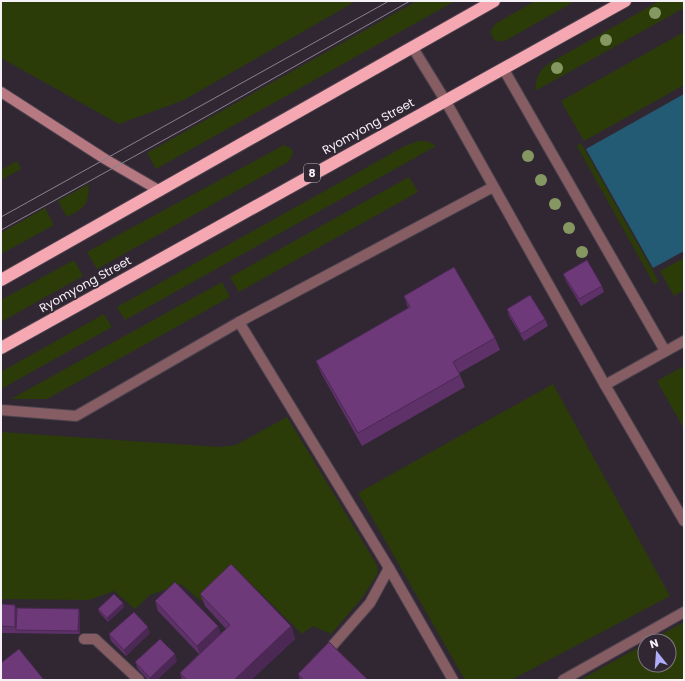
<svg xmlns="http://www.w3.org/2000/svg" width="685" height="681" font-family="Poppins,sans-serif">
  <style>
    .green { fill: #2b3c08 }
    .water { fill: #245b74 }
    .lines { fill: none; stroke-linecap: round; stroke-linejoin: round }
    .lane-casing { stroke: #4c434e; stroke-width: 12 }
    .street-casing { stroke: #4c434e; stroke-width: 12 }
    .secondary-casing { stroke: #4c434e; stroke-width: 12 }
    .highway-casing { stroke: #4c434e; stroke-width: 14 }
    .lane { stroke: #855d62; stroke-width: 10 }
    .street { stroke: #855d62; stroke-width: 10 }
    .secondary { stroke: #b77981; stroke-width: 10 }
    .highway { stroke: #f6a8b2; stroke-width: 12 }
    .tram { stroke: #89828c; stroke-width: 1 }
    .tree { fill: #859861 }
    .wall { fill: #5e3168 }
    .shaded-wall { fill: #4c2855 }
    .building { fill: #6d3979; stroke: #4c2855 }
    .labels { text-anchor: middle; dominant-baseline: central; stroke-width: 3.5; stroke-linejoin: round; paint-order: stroke }
    .shield { fill: #302733; stroke: #bbb4bc; stroke-width: 1 }
    .shield-label { font-size: 11px; font-weight: bold; fill: #f6f0f7 }
    .street-label { font-size: 12px; fill: #f6f0f7; stroke: #302733 }
  </style>
  <rect width="100%" height="100%" fill="#302733"/>
  <g class="green">
    <polygon points="1,1 356,1 184,100 119,124 1,58"/>
    <polygon points="417,1 455,1 156,169 147,153"/>
    <polygon points="535,1 575,1 505,41 495,41 490,32 495,24"/>
    <path d="M659,1h25v7l-149,83c1,-13 3,-19 13,-27z"/>
    <polygon points="684,32 684,85 584,141 561,101"/>
    <polygon points="418,141 427,141 436,146 125,320 117,307 405,146"/>
    <polygon points="581,143 659,282 654,284 577,146"/>
    <polygon points="284,145 292,149 293,154 288,162 97,269 87,252"/>
    <polygon points="17,161 21,169 1,180 1,170"/>
    <polygon points="409,177 418,192 239,292 230,277"/>
    <path d="M89,184c-1,21 -3,23 -22,33l-9,-16z"/>
    <polygon points="45,208 54,225 1,254 1,233"/>
    <polygon points="684,258 684,290 674,296 660,271"/>
    <polygon points="74,260 83,276 1,322 1,300"/>
    <polygon points="222,282 230,297 47,399 11,399"/>
    <polygon points="104,314 112,327 1,389 1,372"/>
    <polygon points="684,366 684,429 657,381"/>
    <polygon points="553,384 670,596 511,680 465,680 358,493"/>
    <polygon points="287,417 377,565 378,573 362,598 331,634 313,626 302,634 237,570 201,601 181,584 150,595 135,609 114,591 89,600 1,599 1,432 219,447 236,445"/>
    <polygon points="684,622 684,680 580,680 645,644 645,665 669,665 669,641 650,641"/>
  </g>
  <polygon class="water" points="684,94 684,251 653,268 586,149"/>
  <g class="lines">
    <defs>
      <polyline id="lane" points="84,639 95,639 139,680"/>
      <g id="street">
        <polyline points="413,48 445,100 605,385 684,521"/>
        <polyline points="503,68 665,351"/>
        <polyline points="239,322 389,568 453,680"/>
        <polyline points="605,385 684,341"/>
        <polyline points="1,410 76,416 239,322 493,187"/>
        <polyline points="333,645 370,603 389,568"/>
        <polyline points="563,680 684,612"/>
      </g>
      <polyline id="secondary" points="1,92 105,159 160,191"/>
      <g id="highway">
        <polyline points="1,280 494,1"/>
        <polyline points="1,348 625,1"/>
      </g>
    </defs>
    <use href="#lane" class="lane-casing"/>
    <use href="#street" class="street-casing"/>
    <use href="#secondary" class="secondary-casing"/>
    <use href="#highway" class="highway-casing"/>
    <use href="#lane" class="lane"/>
    <use href="#street" class="street"/>
    <use href="#secondary" class="secondary"/>
    <use href="#highway" class="highway"/>
    <g class="tram">
      <polyline points="1,217 389,1"/>
      <polyline points="1,230 200,120 410,1"/>
    </g>
  </g>
  <g class="tree">
    <circle cx="655" cy="13" r="6"/>
    <circle cx="606" cy="40" r="6"/>
    <circle cx="557" cy="68" r="6"/>
    <circle cx="528" cy="156" r="6"/>
    <circle cx="541" cy="180" r="6"/>
    <circle cx="555" cy="204" r="6"/>
    <circle cx="569" cy="228" r="6"/>
    <circle cx="582" cy="252" r="6"/>
  </g>
  <g class="wall">
    <polygon points="563,274 602,286 604,292 581,306 566,281"/>
    <polygon points="404,296 495,338 500,350 459,373 465,387 362,446 321,373 316,361 408,308"/>
    <polygon points="507,309 545,319 548,326 524,341 509,316"/>
    <polygon points="200,594 291,626 295,639 251,680 182,680 180,673 199,654 158,611 155,601 218,626 220,634 226,629 205,606"/>
    <polygon points="123,603 124,607 108,622 99,612 98,609"/>
    <polygon points="1,604 17,608 80,613 80,634 1,633"/>
    <polygon points="150,633 126,656 111,641 109,634"/>
    <polygon points="177,661 157,680 148,680 138,669 135,662"/>
    <polygon points="298,674 368,680 300,680"/>
  </g>
  <g class="shaded-wall">
    <polygon points="123,603 124,607 108,622 107,618"/>
    <polygon points="15,605 18,611 16,630 15,627"/>
    <polygon points="79,609 80,613 80,634 78,631"/>
    <polygon points="218,626 221,636 200,655 197,646"/>
    <polygon points="291,626 295,639 251,680 234,680"/>
    <polygon points="148,627 150,633 126,656 124,650"/>
    <polygon points="175,654 177,661 157,680 151,680 150,678"/>
  </g>
  <g class="building">
    <polygon points="587,260 602,286 579,299 563,274"/>
    <polygon points="454,267 495,338 453,362 460,375 358,433 316,361 410,307 404,296"/>
    <polygon points="530,295 545,319 521,334 507,309"/>
    <polygon points="231,564 291,626 234,680 187,680 180,673 230,625 200,594"/>
    <polygon points="175,582 218,626 197,646 155,601"/>
    <polygon points="114,594 123,603 107,618 98,609"/>
    <polygon points="1,604 15,605 15,627 1,626"/>
    <polygon points="17,608 79,609 78,631 16,630"/>
    <polygon points="134,612 148,627 124,650 109,634"/>
    <polygon points="160,639 175,654 150,678 135,662"/>
    <polygon points="329,642 368,680 304,680 298,674"/>
    <polygon points="19,649 44,680 1,680 1,663"/>
  </g>
  <g class="labels">
    <rect class="shield" x="304" y="164" width="16" height="18" rx="3"/>
    <g class="shield-label">
      <text x="312" y="173">8</text>
    </g>
    <g class="street-label">
      <text transform="translate(368 126) rotate(-29)">Ryomyong Street</text>
      <text transform="translate(85 284) rotate(-29)">Ryomyong Street</text>
    </g>
  </g>
  <rect width="685" height="681" fill="none" stroke="#f6f0f7" stroke-width="4"/>
  <g transform="translate(657 653) rotate(343)"><circle r="19" fill="#302733" stroke="#7f7781"/>
  <path d="M0-3L7 15L0 10L-7 15Z" fill="#b0aefa"/>
  <text y="-6" font-size="11" font-weight="bold" text-anchor="middle" fill="#f6f0f7">N</text>
  </g>
</svg>
